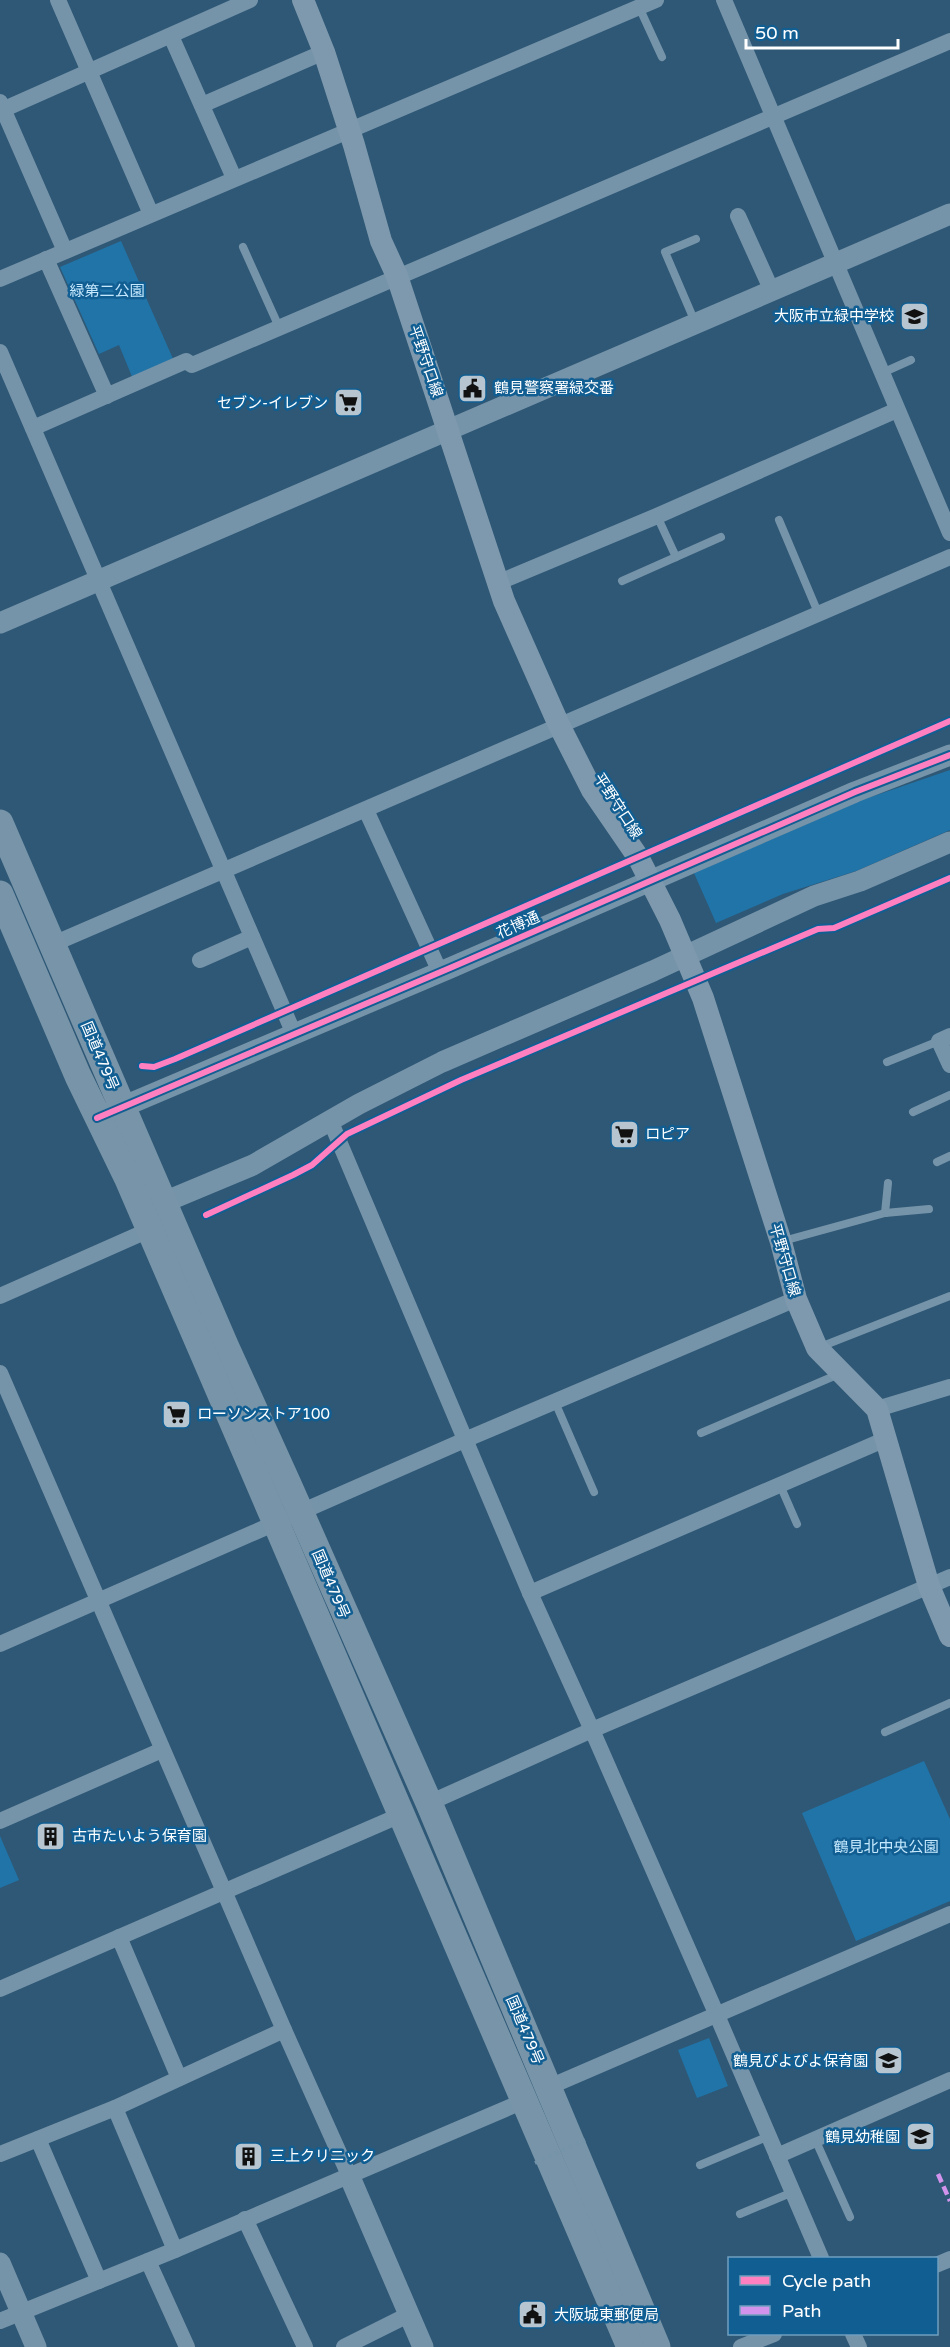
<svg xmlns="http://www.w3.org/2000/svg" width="950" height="2347" font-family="'Varela Round','Noto Sans JP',sans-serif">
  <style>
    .green { fill: #2174a8 }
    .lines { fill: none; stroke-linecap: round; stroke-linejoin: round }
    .service { stroke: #7694a9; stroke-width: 8 }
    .minor { stroke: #7694a9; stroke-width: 16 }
    .tertiary { stroke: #7694a9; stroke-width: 21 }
    .secondary { stroke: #7e99ad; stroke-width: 22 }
    .trunk { stroke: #7794a8; stroke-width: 27 }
    .path-bridge { stroke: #7694a9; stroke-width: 4; stroke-dasharray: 3 4.5; stroke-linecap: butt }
    .quiet { stroke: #d193ec; stroke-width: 4.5; stroke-dasharray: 9 4.5; stroke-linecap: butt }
    .cycleway-casing { stroke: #115e93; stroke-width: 10 }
    .cycleway { stroke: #ff80c0; stroke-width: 6 }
    .labels { text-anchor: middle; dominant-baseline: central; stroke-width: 5; stroke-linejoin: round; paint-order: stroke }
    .park-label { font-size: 15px; fill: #c5e8fd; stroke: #115e93 }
    .poi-label { font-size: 15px; fill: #fff; stroke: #115e93; text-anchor: start }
    .street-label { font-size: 15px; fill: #fff; stroke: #115e93 }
  </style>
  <rect width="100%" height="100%" fill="#2e5876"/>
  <g class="green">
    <polygon points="121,241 174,361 133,379 119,345 99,354 60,267"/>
    <polygon points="950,770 950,830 856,871 783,894 716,923 694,873 862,800"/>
    <polygon points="924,1761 950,1819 950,1901 856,1941 802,1813"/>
    <polygon points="0,1836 19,1880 0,1888"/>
    <polygon points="709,2038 728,2086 697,2098 678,2050"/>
  </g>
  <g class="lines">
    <g class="service">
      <polyline points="639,7 662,57"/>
      <polyline points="243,247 279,327"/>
      <polyline points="695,322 665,252 696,239"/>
      <polyline points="882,373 911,360"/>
      <polyline points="657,516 676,557"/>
      <polyline points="779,520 819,615"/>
      <polyline points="622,581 721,537"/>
      <polyline points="887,1062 939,1041"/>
      <polyline points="913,1112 950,1095"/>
      <polyline points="937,1162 950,1156"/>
      <polyline points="885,1213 888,1183"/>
      <polyline points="783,1241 885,1213 929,1209"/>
      <polyline points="820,1347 950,1296"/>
      <polyline points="555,1402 594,1492"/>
      <polyline points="701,1433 839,1374"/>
      <polyline points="780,1485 797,1524"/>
      <polyline points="885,1732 950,1703"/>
      <polyline points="815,2139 850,2217"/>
      <polyline points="700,2165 769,2136"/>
      <polyline points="740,2214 793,2192"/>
    </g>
    <g class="minor">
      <polyline points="58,0 151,214"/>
      <polyline points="724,0 950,533"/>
      <polyline points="171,36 234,178"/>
      <polyline points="0,102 65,251"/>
      <polyline points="202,105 324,52"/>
      <polyline points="0,111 250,0"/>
      <polyline points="738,216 772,291"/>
      <polyline points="46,259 107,396"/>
      <polyline points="0,279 656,0"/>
      <polyline points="0,352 294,1034"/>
      <polyline points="33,428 186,361 192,365 950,41"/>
      <polyline points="497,583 657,516 897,410"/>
      <polyline points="366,810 440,972"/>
      <polyline points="53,944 950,557"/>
      <polyline points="200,960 252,937"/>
      <polyline points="950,1036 939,1041 950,1065"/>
      <polyline points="330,1120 530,1593 592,1730 716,2013 821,2258"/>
      <polyline points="0,1296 158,1226"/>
      <polyline points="0,1373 284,2030 349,2175"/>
      <polyline points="877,1409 950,1387"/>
      <polyline points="530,1593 886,1439"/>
      <polyline points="0,1644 467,1439 796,1299"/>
      <polyline points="429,1803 592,1730 950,1577"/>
      <polyline points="0,1821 162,1750"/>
      <polyline points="119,1937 179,2078"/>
      <polyline points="0,1989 403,1814"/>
      <polyline points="549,2087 950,1914"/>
      <polyline points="115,2108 175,2250"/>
      <polyline points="38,2139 99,2281"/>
      <polyline points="0,2154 115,2108 284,2030"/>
      <polyline points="777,2156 950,2080"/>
      <polyline points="245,2219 305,2347"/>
      <polyline points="148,2261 187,2347"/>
      <polyline points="936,2265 950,2259"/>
      <polyline points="0,2321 175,2250 524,2101"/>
      <polyline points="853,2334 859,2347"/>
      <polyline points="344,2347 408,2315"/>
      <polyline points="741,2347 774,2334"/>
    </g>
    <g class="tertiary">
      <polyline points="0,623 950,214"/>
      <polyline points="108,1113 450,968 855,792 950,755"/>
      <polyline points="150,1208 253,1165 359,1104 442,1062 653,971 814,896 860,881 950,842"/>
      <polyline points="349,2175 423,2347"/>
      <polyline points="0,2263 36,2347"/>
    </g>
    <polyline class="secondary" points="303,0 324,52 354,145 381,241 397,276 504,601 559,725 592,790 638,857 670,920 703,998 781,1242 796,1299 817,1348 877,1409 929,1586 950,1636"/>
    <g class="trunk">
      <polyline points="0,823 225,1345 288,1484 429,1803 657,2347"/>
      <polyline points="0,894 78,1076 127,1177 203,1353 630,2347"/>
    </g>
    <polyline class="path-bridge" points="535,2163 585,2140"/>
    <polyline class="quiet" points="938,2174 950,2201"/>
    <defs>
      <g id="cycleway">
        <polyline points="142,1066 154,1067 175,1059 950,721"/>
        <polyline points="97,1118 450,968 855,792 950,755"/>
        <polyline points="206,1215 293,1175 312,1165 347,1134 461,1080 818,929 834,928 950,878"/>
      </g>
    </defs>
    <use href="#cycleway" class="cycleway-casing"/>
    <use href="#cycleway" class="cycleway"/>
  </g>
  <defs>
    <symbol id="school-square" viewBox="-11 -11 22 22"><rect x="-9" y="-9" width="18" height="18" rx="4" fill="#b6c5cf" stroke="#115e93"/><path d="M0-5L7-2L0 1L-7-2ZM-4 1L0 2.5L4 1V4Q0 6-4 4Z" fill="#111"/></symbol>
    <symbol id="civic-square" viewBox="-11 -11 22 22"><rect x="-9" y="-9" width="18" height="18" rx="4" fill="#b6c5cf" stroke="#115e93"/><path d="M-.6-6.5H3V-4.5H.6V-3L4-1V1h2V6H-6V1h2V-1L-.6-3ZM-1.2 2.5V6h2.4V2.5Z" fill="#111"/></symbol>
    <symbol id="supermarket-square" viewBox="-11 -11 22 22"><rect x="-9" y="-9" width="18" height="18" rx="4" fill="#b6c5cf" stroke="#115e93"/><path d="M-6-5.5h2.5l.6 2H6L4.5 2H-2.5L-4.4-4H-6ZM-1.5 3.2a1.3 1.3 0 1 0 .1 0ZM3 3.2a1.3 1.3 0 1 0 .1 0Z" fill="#111"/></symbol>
    <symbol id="building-square" viewBox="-11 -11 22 22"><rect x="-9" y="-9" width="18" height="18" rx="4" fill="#b6c5cf" stroke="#115e93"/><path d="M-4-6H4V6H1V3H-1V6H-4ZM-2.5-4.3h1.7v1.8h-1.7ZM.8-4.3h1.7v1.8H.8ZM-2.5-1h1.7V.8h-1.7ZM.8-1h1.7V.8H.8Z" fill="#111"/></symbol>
  </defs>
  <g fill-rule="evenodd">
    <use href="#school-square" x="898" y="300" width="33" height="33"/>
    <use href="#civic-square" x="456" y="372" width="33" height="33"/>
    <use href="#supermarket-square" x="332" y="386" width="33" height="33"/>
    <use href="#supermarket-square" x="608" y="1118" width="33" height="33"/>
    <use href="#supermarket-square" x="160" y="1398" width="33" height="33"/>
    <use href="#building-square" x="34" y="1820" width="33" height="33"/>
    <use href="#school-square" x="872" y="2044" width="33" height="33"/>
    <use href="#school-square" x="904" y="2120" width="33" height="33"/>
    <use href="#building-square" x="232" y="2140" width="33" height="33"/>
    <use href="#civic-square" x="516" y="2298" width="33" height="33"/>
  </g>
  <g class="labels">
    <g class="park-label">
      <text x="107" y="291">緑第二公園</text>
      <text x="886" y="1847">鶴見北中央公園</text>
    </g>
    <g class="poi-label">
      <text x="894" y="316" text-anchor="end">大阪市立緑中学校</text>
      <text x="494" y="388">鶴見警察署緑交番</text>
      <text x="328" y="403" text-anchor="end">セブン-イレブン</text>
      <text x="645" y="1134">ロピア</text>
      <text x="197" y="1414">ローソンストア100</text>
      <text x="72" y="1836">古市たいよう保育園</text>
      <text x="868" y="2061" text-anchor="end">鶴見ぴよぴよ保育園</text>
      <text x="900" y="2137" text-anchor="end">鶴見幼稚園</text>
      <text x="270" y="2156">三上クリニック</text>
      <text x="554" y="2315">大阪城東郵便局</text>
    </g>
    <g class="street-label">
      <text transform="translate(426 361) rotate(71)">平野守口線</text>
      <text transform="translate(618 806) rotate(57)">平野守口線</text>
      <text transform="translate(518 925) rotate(-24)">花博通</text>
      <text transform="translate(100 1056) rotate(67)">国道479号</text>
      <text transform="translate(785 1260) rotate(74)">平野守口線</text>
      <text transform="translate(331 1584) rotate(67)">国道479号</text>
      <text transform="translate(525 2030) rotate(67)">国道479号</text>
    </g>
  </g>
  <rect x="728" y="2257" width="210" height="78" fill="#115e93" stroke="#709ebe" stroke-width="1.5"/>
  <rect x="740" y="2276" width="30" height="9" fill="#ff80c0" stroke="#709ebe" stroke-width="1.5"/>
  <text x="782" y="2287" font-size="18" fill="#ffffff">Cycle path</text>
  <rect x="740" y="2306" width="30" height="9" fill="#d193ec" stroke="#709ebe" stroke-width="1.5"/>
  <text x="782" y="2317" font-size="18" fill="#ffffff">Path</text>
  <path d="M746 39v9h152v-9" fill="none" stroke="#ffffff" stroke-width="3"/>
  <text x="755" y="39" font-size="18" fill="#ffffff" stroke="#115e93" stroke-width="4.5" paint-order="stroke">50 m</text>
</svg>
